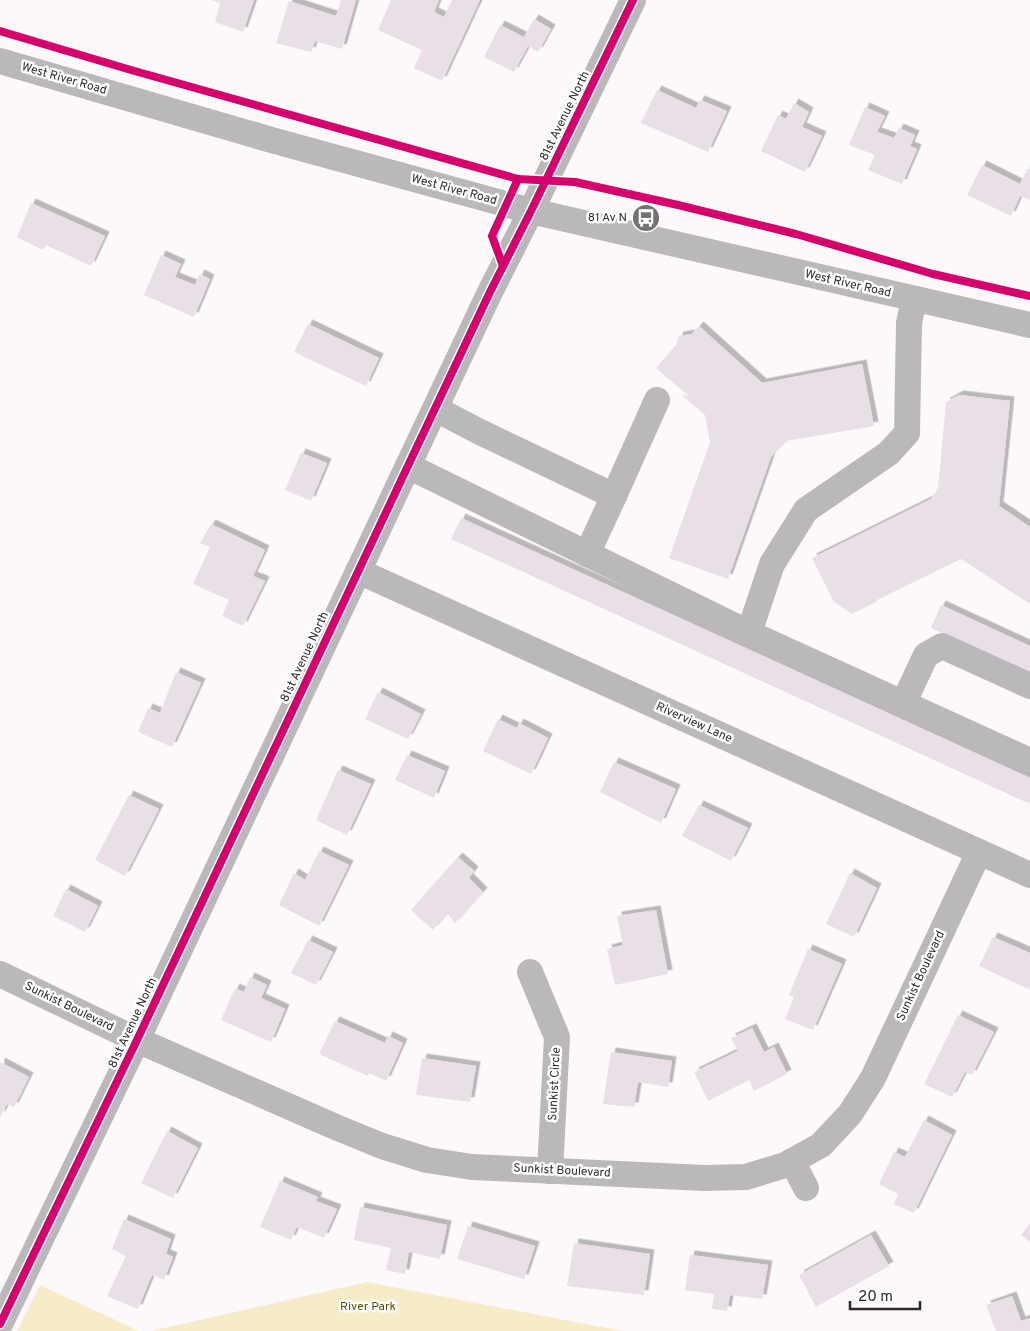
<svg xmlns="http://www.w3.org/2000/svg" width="1030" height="1331" font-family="Overpass,sans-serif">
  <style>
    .green { fill: #f6ecc8 }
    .building { fill: #e9dfe6; filter: url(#shadow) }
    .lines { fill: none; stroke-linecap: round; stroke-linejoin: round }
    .minor { stroke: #bab8ba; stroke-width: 26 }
    .cycleway-casing { stroke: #fff; stroke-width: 11 }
    .cycleway { stroke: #d6006c; stroke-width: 8 }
    .labels { text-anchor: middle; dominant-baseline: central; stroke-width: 5; stroke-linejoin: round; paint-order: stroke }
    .street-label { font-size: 12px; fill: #2c292b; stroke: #fff }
    .poi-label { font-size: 12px; fill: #2c292b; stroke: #fff; text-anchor: end }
    .park-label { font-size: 12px; fill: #584c03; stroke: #fff }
  </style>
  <defs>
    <filter id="shadow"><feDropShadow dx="4.5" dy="-4.5" stdDeviation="0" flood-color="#0004"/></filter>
  </defs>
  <rect width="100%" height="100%" fill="#fdf9fb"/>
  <g class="green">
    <polygon points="367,1282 622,1331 151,1331"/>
    <polygon points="40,1285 139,1331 17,1331"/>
  </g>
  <g class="building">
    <polygon points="211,0 254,0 243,32 215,22 220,3"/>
    <polygon points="341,0 356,0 342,49 315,41 311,52 276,43 289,1 336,16"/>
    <polygon points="391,0 439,0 434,12 444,17 452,0 480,0 442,81 414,68 422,50 378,30"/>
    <polygon points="534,19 551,29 538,52 528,46 514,72 484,57 500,25 524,37"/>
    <polygon points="657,90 696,108 700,100 727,111 708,152 641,123"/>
    <polygon points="794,103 809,112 802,127 822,136 805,172 761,151 778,115 786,119"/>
    <polygon points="865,107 885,116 877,132 894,138 899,128 915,135 910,146 917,149 902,184 868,170 875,155 849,145"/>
    <polygon points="982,165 1020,184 1027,169 1030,171 1030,200 1020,196 1011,216 967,195"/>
    <polygon points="31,203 105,236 91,266 46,245 43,250 17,237"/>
    <polygon points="161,255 181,264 175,277 195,285 200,274 210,279 194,317 144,295"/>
    <polygon points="308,324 379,358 366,386 294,352"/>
    <polygon points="699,326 762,383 862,364 874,426 786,441 771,457 728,579 669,558 710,442 705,415 682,395 689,396 656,368 676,345 679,336 692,334"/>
    <polygon points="959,395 1010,401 999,506 1030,527 1030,604 961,559 877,600 876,602 852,614 834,602 812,558 931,499 938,488 946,402"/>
    <polygon points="301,453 327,463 311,501 285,490"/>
    <polygon points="461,518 1030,778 1030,804 451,539"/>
    <polygon points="211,524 265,550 253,576 265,581 243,626 222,616 229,600 193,584 210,547 200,543"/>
    <polygon points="941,605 1030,646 1030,673 931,628"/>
    <polygon points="176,672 201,683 172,747 138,732 148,708 160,713"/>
    <polygon points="378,692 421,714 408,739 365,719"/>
    <polygon points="498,719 517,728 519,723 548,738 531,774 483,751"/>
    <polygon points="407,755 445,771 434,798 395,780"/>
    <polygon points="614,762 676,789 661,823 600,792"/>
    <polygon points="338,770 371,784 347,835 316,820"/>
    <polygon points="129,795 159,809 125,876 95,860"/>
    <polygon points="699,805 748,828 731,861 682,836"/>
    <polygon points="319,851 349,865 319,926 279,905 294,873 305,880"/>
    <polygon points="458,857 474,871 469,878 483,892 455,923 447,913 433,930 411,910"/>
    <polygon points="850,873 877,888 854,937 826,924"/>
    <polygon points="66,889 98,906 85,932 53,916"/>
    <polygon points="656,910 668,974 615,985 607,949 623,945 617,916"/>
    <polygon points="993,937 1030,953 1030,990 979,966"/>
    <polygon points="308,940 333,952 316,985 291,973"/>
    <polygon points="808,949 842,964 813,1030 785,1019 794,997 789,995"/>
    <polygon points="250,977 267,985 261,998 285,1009 271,1042 221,1020 235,988 244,992"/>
    <polygon points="958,1015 994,1032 972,1075 965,1072 952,1097 924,1084"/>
    <polygon points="335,1021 385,1043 388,1036 403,1043 386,1081 369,1073 368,1076 319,1054"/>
    <polygon points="752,1028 764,1052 774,1047 787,1074 754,1091 749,1080 708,1101 694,1072 738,1051 731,1038"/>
    <polygon points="611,1052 672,1061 668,1087 638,1082 634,1107 603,1104"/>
    <polygon points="422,1058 476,1066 470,1102 416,1095"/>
    <polygon points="0,1062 29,1077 14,1107 7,1104 0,1117"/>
    <polygon points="924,1120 952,1135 914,1213 894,1204 898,1194 879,1184 894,1152 905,1157"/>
    <polygon points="167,1131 198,1148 173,1198 141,1183"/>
    <polygon points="280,1181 318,1197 316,1201 337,1209 324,1238 297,1227 291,1240 260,1227"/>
    <polygon points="360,1207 447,1225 440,1259 409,1252 405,1274 386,1270 391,1248 354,1240"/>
    <polygon points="124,1219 171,1239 166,1254 173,1257 164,1280 152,1275 138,1309 107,1296 126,1256 112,1249"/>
    <polygon points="1030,1223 1030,1242 1021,1235"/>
    <polygon points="468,1226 535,1246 524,1279 457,1259"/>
    <polygon points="871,1235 889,1266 816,1307 799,1275"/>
    <polygon points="574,1243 650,1254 644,1295 567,1286"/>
    <polygon points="690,1255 768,1265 762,1299 730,1295 727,1311 712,1309 714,1294 685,1290"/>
    <polygon points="1012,1296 1021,1321 1030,1318 1030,1331 996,1331 986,1305"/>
  </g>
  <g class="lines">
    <g class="minor">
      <polyline points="0,61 275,141 531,211 1030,325"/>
      <polyline points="436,409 478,431 614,496 587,554"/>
      <polyline points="408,466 749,633 1030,761"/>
      <polyline points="614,496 657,400"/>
      <polyline points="358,571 1030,875"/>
      <polyline points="749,633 772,564 806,510 889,453 907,433 909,323 914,300"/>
      <polyline points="903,704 926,655 942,646 1030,686"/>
      <polyline points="530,972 557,1037 550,1171"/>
      <polyline points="0,974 137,1040 338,1128 382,1146 427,1160 472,1167 704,1178 746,1177 785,1165 821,1145 850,1114 873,1078 979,852"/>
      <polyline points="792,1161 806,1188"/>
      <polyline points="0,1324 137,1040 490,292 531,211 633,0"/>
    </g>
    <defs>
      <g id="cycleway">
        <polyline points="0,31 131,70 518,179 575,182 678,205 796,234 933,274 1030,296"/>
        <polyline points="503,266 492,236 518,179"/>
        <polyline points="0,1324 137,1040 490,292 531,211 633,0"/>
      </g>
    </defs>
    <use href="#cycleway" class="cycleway-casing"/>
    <use href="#cycleway" class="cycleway"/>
  </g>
  <defs>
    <symbol id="bus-disc" viewBox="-11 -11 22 22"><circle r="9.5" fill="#757274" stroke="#fff"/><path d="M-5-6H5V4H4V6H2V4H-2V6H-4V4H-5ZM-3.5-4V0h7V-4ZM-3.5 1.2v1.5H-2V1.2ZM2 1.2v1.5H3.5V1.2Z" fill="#fff"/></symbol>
  </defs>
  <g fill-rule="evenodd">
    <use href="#bus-disc" x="630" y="202" width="32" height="32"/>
  </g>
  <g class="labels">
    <g class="street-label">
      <text transform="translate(64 79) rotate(16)">West River Road</text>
      <text transform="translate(565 116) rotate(-64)">81st Avenue North</text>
      <text transform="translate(454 190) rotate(15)">West River Road</text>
      <text transform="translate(848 284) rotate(13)">West River Road</text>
      <text transform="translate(305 657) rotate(-65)">81st Avenue North</text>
      <text transform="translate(694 723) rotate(24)">Riverview Lane</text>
      <text transform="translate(921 976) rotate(-65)">Sunkist Boulevard</text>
      <text transform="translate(69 1007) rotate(26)">Sunkist Boulevard</text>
      <text transform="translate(133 1023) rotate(-65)">81st Avenue North</text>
      <text transform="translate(555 1084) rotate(-87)">Sunkist Circle</text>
      <text transform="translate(562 1171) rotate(3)">Sunkist Boulevard</text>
    </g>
    <g class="poi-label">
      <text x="627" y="218">81 Av N</text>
    </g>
    <g class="park-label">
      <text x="368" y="1307">River Park</text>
    </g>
  </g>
  <path d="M850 1301v8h70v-8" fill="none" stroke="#2c292b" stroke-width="2.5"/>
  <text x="858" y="1301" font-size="15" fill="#2c292b" stroke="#ffffff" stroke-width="4" paint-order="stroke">20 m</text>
</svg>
